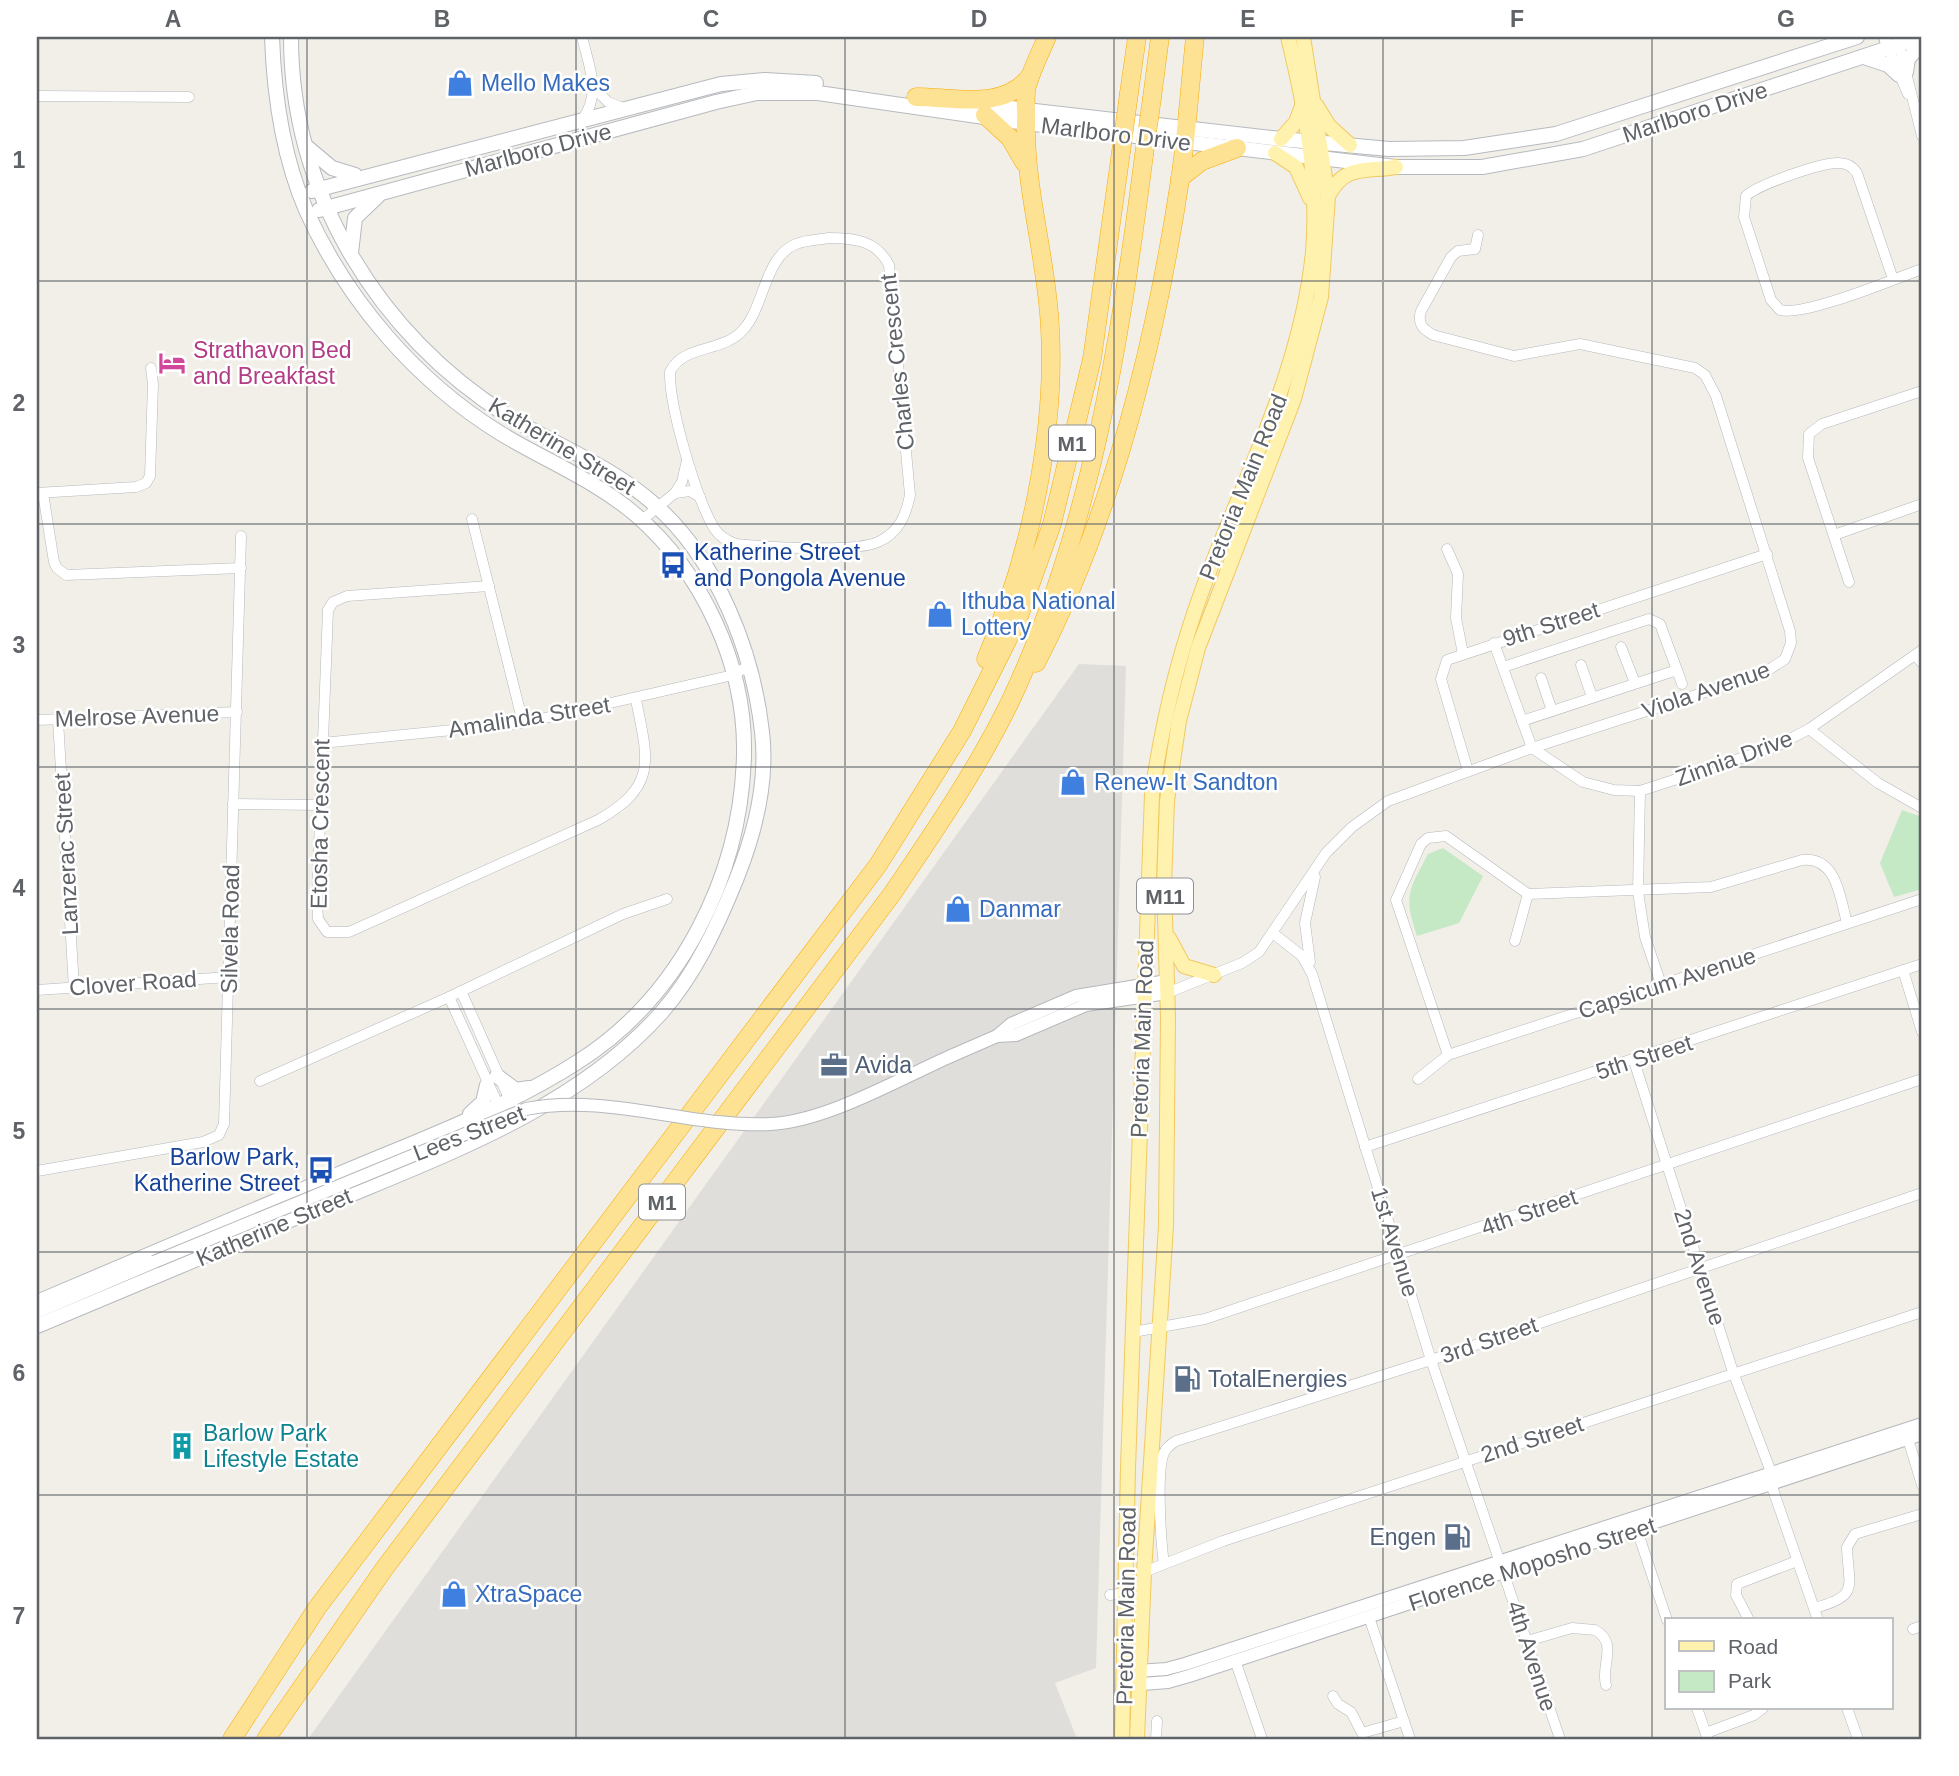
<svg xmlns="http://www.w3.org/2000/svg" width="1959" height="1776" font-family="Arial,sans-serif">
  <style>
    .industrial { fill: #e0deda }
    .green { fill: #c5e8c5 }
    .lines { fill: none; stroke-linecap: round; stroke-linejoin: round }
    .minor-casing { stroke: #b5b8bc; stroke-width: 11 }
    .tertiary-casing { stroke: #b5b8bc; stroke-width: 14 }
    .secondary-casing { stroke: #b6babf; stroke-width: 16 }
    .primary-casing { stroke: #f2c960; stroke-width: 16 }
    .motorway-casing { stroke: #f9ab00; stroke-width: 19 }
    .minor { stroke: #fff; stroke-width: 10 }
    .tertiary { stroke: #fff; stroke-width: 12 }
    .secondary { stroke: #fff; stroke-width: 14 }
    .primary { stroke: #fff2af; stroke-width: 14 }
    .motorway { stroke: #fde293; stroke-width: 18 }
    .tertiary-bridge-casing { stroke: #b5b8bc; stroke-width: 14; stroke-linecap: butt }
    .motorway-bridge-casing { stroke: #f9ab00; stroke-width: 19; stroke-linecap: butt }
    .tertiary-bridge { stroke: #fff; stroke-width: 12 }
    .motorway-bridge { stroke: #fde293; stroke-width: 18 }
    .grid { fill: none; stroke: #5f6368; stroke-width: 2; stroke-opacity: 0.55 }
    .labels { text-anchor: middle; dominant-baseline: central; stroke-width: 5; stroke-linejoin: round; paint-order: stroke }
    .shield { fill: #fff; stroke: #8f9295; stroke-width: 2 }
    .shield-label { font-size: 21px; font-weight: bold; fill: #5f6368 }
    .shop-label { font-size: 23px; fill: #366cbe; stroke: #fff; text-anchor: start }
    .street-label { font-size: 23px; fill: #5f6368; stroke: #fff }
    .hotel-label { font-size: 23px; fill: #b23c85; stroke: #fff; text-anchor: start }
    .transit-label { font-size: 23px; fill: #164399; stroke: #fff; text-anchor: start }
    .service-label { font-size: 23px; fill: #4e5e75; stroke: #fff; text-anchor: start }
    .culture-label { font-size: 23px; fill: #0d838f; stroke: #fff; text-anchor: start }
    .neatline { fill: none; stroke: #5f6368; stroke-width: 2.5 }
    .grid-label { font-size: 23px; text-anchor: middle; font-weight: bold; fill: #5f6368 }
  </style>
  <rect width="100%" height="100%" fill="#f1efe8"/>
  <polygon class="industrial" points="1079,664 1126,666 1096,1668 1055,1683 1077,1739 308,1739"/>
  <g class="green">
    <polygon points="1902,810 1922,817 1922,889 1894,897 1880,863"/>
    <path d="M1443,848l40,28 -24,47 -42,13c-14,-42 -8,-45 11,-82z"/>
  </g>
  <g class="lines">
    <defs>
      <g id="minor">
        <path d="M582,37c7,30 20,56 0,83"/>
        <polyline points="1899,45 1922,136"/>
        <polyline points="1888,48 1908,94"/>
        <polyline points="595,89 608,102 623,108"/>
        <polyline points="37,96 189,97"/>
        <path d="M829,238c25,0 47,2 60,27l21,230c-4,20 -11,38 -32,47 -25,11 -113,5 -142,2 -9,-3 -17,-8 -22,-16 -18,-30 -45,-122 -44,-156 13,-28 53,-19 73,-42 22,-24 21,-73 53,-86 10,-4 22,-4 33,-6z"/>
        <path d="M1893,279l-36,-106c-4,-6 -10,-10 -18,-10 -17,-1 -82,22 -93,33l-2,21 27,83 9,10c24,7 114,-31 142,-41"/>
        <polyline points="37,493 136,487 146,483 150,476 153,384 151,368"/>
        <polyline points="43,493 54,562 57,568 66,575 241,568"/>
        <polyline points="675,493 682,482 687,460"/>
        <polyline points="472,519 523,723"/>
        <polyline points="642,520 675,493 690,491 700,497"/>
        <polyline points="1834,535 1922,504"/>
        <polyline points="1447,549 1458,574 1456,618 1463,654"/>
        <polyline points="1849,582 1808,458 1809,434 1822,424 1922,391"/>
        <path d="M489,586l-142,10 -14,6 -5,8 -11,290 1,19 9,13h22l249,-112c60,-34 50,-60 38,-120"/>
        <polyline points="1494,643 1532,748 1583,782 1614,790 1640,791 1775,747 1809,729 1922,650"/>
        <polyline points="1621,647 1635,683"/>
        <polyline points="1915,655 1922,663"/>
        <polyline points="1581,665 1592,697"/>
        <polyline points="1503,667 1649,619 1660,624 1677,670"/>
        <polyline points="1541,678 1552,711"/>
        <polyline points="37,720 237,712"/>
        <polyline points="58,720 74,988"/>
        <polyline points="1522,721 1677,670 1682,684"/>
        <polyline points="1809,729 1878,783 1922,808"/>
        <polyline points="322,743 523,723 733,675 750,665"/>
        <polyline points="1468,771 1441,679 1447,660 1767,554"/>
        <polyline points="1640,791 1638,892 1645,937 1661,984"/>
        <polyline points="233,804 319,805"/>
        <polyline points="1274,934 1302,956 1312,974 1431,1360 1560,1739"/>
        <polyline points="1515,941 1528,894"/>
        <polyline points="1310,962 1305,923 1315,877"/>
        <polyline points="1903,970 1922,1032"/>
        <polyline points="37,990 229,977"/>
        <polyline points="461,991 512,1105"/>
        <path d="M1167,993l75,-30 17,-11 67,-99 26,-26 36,-26 144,-53 232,-75 21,-14 6,-16 -1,-12 -74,-235 -11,-21 -10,-7 -115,-24 -66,12 -81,-21c-10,-6 -16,-11 -12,-24l30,-54 7,-6 17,-2 3,-14"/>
        <polyline points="449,997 501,1111"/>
        <path d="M1448,1055l-52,-155 25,-56 7,-6 18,-2 82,58 183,-7 91,-27c35,-4 38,38 45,63"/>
        <polyline points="1634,1061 1733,1372 1771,1472"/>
        <polyline points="1418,1079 1448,1055 1922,899"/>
        <polyline points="260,1081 449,997 623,914 667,899"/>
        <polyline points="1365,1147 1922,964"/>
        <polyline points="37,1171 203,1142 219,1135 224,1124 241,536"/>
        <polyline points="1133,1332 1205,1319 1922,1079"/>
        <polyline points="1908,1439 1922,1485"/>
        <polyline points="1771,1484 1818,1620"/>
        <polyline points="1637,1530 1667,1620"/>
        <path d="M1164,1564c-3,-21 -8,-94 0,-111 2,-5 7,-9 12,-12l255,-81 491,-167"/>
        <polyline points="1144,1572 1223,1541 1922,1312"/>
        <polyline points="1110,1595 1127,1593"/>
        <path d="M1814,1608c47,-12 34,-22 33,-61l8,-13 67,-20"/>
        <polyline points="1369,1617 1410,1739"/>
        <polyline points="1749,1620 1736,1595 1737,1584 1797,1561"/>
        <polyline points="1913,1629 1922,1626"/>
        <path d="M1527,1641l45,-13 23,2c24,13 5,36 11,55"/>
        <polyline points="1235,1660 1262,1739"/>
        <polyline points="1333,1696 1338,1704 1351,1712 1362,1733 1404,1721"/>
        <polyline points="1697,1708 1707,1737"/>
        <polyline points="1847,1708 1858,1739"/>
        <polyline points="1706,1733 1754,1715 1763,1708"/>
        <polyline points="1156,1739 1157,1721"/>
      </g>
      <g id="tertiary">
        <polyline points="1885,37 1888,48"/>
        <polyline points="997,1036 1016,1035 1086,1005 1167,993"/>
        <polyline points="951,1056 997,1036 1011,1024 1076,996 1167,981"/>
        <polyline points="37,1312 154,1262"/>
        <polyline points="1124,1672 1166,1669 1185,1664 1922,1424"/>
        <polyline points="1130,1685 1168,1682 1189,1676 1922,1434"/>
      </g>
      <g id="secondary">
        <polyline points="1864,57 1888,65 1899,75"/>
        <polyline points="1906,72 1908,59 1922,43"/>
        <polyline points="975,104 1281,139 1389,149 1464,148 1556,134 1857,37"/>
        <polyline points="307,147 332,168 355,175"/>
        <polyline points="312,191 721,84 765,80 816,83"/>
        <polyline points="319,210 716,102 757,93 818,93 1026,123 1396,167 1482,167 1583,149 1922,37"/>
        <polyline points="351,253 355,218 378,196"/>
        <polyline points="497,1076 516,1090 529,1088"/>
        <polyline points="470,1114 483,1102 487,1085"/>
        <path d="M37,1302c100,-43 201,-85 302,-128 80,-34 163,-64 237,-111 104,-65 165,-187 168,-308 2,-89 -41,-182 -108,-240 -41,-35 -90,-54 -136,-82 -84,-52 -153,-132 -194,-223 -23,-53 -32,-116 -34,-173"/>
        <path d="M37,1326c96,-40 193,-81 289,-121 116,-49 250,-96 336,-193 33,-38 55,-85 74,-132 19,-47 32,-98 26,-148 -9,-81 -45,-173 -108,-228 -43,-38 -97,-58 -146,-88 -130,-81 -217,-224 -217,-379"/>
      </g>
      <g id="primary">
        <polyline points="1316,105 1329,126 1350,145"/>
        <polyline points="1281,139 1296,122 1302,106"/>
        <polyline points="1275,153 1296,167 1310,198"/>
        <path d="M1328,196c17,-32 36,-24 68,-29"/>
        <polyline points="1169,938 1184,966 1214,975"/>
        <path d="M1122,1739l6,-271 24,-674c10,-71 26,-138 51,-206 41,-111 98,-216 110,-336 6,-72 -8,-146 -25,-215"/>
        <polyline points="1137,1739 1144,1572 1166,1226 1168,1017 1164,885 1167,801 1179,721 1198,648 1294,399 1321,297 1328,196 1303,37"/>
      </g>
      <g id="motorway">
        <polyline points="1129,93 1137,37"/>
        <path d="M916,97c37,0 89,14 114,-21"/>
        <polyline points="1152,98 1160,37"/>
        <polyline points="985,115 1010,138 1024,162"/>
        <polyline points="1180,178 1202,161 1237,148"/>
        <path d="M986,659c43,-98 70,-225 64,-331 -3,-69 -25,-136 -24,-205 1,-12 -2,-25 1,-37 5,-17 13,-33 20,-49"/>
        <path d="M1036,663c77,-148 119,-318 144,-483 7,-47 10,-96 15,-143"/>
        <polyline points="232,1739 317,1608 878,865 962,731 1018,619 1052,524 1092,359 1121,152"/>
        <path d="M266,1739l118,-170 508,-675c42,-62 84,-123 117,-190 82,-172 111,-362 135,-549"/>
      </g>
    </defs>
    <use href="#minor" class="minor-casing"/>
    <use href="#tertiary" class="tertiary-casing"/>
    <use href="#secondary" class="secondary-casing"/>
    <use href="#primary" class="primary-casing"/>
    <use href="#motorway" class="motorway-casing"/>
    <use href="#minor" class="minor"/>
    <use href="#tertiary" class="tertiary"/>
    <use href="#secondary" class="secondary"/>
    <use href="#primary" class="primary"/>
    <use href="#motorway" class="motorway"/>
    <defs>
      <path id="tertiary-bridge" d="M154,1262l372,-153c83,-16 163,19 245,15 56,-3 128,-45 180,-68"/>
      <g id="motorway-bridge">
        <polyline points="1121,152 1129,93"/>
        <polyline points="1144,155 1152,98"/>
      </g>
    </defs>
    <use href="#tertiary-bridge" class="tertiary-bridge-casing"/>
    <use href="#motorway-bridge" class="motorway-bridge-casing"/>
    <use href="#tertiary-bridge" class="tertiary-bridge"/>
    <use href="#motorway-bridge" class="motorway-bridge"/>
  </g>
  <path class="grid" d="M307,37v1702M576,37v1702M845,37v1702M1114,37v1702M1383,37v1702M1652,37v1702M37,281h1885M37,524h1885M37,767h1885M37,1009h1885M37,1252h1885M37,1495h1885"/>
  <defs>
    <symbol id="shop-bare" viewBox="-9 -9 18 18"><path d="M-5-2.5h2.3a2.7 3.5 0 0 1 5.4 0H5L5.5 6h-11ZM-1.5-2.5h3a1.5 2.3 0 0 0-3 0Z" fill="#3f7fe0" stroke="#fff" stroke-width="2.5" paint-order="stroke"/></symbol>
    <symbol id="hotel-bare" viewBox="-9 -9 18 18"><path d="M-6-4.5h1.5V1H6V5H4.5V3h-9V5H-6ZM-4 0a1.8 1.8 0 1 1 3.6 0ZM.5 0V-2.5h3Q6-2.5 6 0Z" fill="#d1479c" stroke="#fff" stroke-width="2.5" paint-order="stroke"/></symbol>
    <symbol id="bus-bare" viewBox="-9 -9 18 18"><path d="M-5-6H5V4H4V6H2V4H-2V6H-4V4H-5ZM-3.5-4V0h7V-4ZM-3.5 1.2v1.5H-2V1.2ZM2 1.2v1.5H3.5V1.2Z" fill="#1a4fb4" stroke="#fff" stroke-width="2.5" paint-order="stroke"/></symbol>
    <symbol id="office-bare" viewBox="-9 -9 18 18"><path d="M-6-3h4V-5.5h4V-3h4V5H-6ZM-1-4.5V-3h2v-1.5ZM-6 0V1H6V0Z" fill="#5c6f8a" stroke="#fff" stroke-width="2.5" paint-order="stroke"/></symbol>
    <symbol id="fuel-bare" viewBox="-9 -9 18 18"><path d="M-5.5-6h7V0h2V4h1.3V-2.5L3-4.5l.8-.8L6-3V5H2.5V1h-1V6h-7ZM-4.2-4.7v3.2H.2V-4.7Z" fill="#5c6f8a" stroke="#fff" stroke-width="2.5" paint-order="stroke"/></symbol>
    <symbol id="building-bare" viewBox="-9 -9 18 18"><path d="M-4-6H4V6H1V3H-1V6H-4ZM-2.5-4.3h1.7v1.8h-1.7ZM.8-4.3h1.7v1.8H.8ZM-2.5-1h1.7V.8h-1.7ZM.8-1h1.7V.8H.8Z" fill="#0f9aa8" stroke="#fff" stroke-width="2.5" paint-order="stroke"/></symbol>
  </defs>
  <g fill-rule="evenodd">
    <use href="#shop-bare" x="441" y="64" width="38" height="38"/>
    <use href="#hotel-bare" x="153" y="344" width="38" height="38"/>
    <use href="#bus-bare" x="654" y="546" width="38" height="38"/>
    <use href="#shop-bare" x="921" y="595" width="38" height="38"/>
    <use href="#shop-bare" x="1054" y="763" width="38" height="38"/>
    <use href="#shop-bare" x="939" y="890" width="38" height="38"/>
    <use href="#office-bare" x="815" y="1046" width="38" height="38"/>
    <use href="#bus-bare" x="302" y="1151" width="38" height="38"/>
    <use href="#fuel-bare" x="1168" y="1360" width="38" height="38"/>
    <use href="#building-bare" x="163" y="1427" width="38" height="38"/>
    <use href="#fuel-bare" x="1438" y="1518" width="38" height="38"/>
    <use href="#shop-bare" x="435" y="1575" width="38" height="38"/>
  </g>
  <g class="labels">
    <g class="shield">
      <rect x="1049" y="425.5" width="46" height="35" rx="5"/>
      <rect x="1137" y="878.5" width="56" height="35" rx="5"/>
      <rect x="639" y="1184.5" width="46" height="35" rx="5"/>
    </g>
    <g class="shield-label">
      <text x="1072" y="443">M1</text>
      <text x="1165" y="896">M11</text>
      <text x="662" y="1202">M1</text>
    </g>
    <g class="shop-label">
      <text x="481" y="83">Mello Makes</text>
      <text x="961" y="601">Ithuba National<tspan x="961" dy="26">Lottery</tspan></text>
      <text x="1094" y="782">Renew-It Sandton</text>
      <text x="979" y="909">Danmar</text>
      <text x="475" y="1594">XtraSpace</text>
    </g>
    <g class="street-label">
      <text transform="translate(1695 112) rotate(-18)">Marlboro Drive</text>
      <text transform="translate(1116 134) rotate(7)">Marlboro Drive</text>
      <text transform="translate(538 150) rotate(-15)">Marlboro Drive</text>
      <text transform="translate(897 362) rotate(-96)">Charles Crescent</text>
      <text transform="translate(562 446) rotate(31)">Katherine Street</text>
      <text transform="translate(1243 487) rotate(-68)">Pretoria Main Road</text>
      <text transform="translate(1551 624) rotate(-18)">9th Street</text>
      <text transform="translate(1706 690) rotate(-19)">Viola Avenue</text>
      <text transform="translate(137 716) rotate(-2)">Melrose Avenue</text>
      <text transform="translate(529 717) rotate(-9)">Amalinda Street</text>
      <text transform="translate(1734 758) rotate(-20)">Zinnia Drive</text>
      <text transform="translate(320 824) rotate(-89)">Etosha Crescent</text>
      <text transform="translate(66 854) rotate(-93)">Lanzerac Street</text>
      <text transform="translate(230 929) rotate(-89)">Silvela Road</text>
      <text transform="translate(133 983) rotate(-4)">Clover Road</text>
      <text transform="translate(1667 983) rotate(-18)">Capsicum Avenue</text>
      <text transform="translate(1142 1039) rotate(-88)">Pretoria Main Road</text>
      <text transform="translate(1644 1057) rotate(-18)">5th Street</text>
      <text transform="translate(469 1133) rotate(-21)">Lees Street</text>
      <text transform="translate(1529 1212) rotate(-19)">4th Street</text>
      <text transform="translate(274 1227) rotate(-23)">Katherine Street</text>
      <text transform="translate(1395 1242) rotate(73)">1st Avenue</text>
      <text transform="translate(1700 1267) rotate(72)">2nd Avenue</text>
      <text transform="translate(1489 1340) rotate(-19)">3rd Street</text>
      <text transform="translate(1532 1439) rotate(-18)">2nd Street</text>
      <text transform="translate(1532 1564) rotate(-18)">Florence Moposho Street</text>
      <text transform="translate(1126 1606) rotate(-89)">Pretoria Main Road</text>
      <text transform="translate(1532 1656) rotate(72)">4th Avenue</text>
    </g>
    <g class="hotel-label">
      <text x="193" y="350">Strathavon Bed<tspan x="193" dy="26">and Breakfast</tspan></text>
    </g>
    <g class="transit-label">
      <text x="694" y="552">Katherine Street<tspan x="694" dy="26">and Pongola Avenue</tspan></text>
      <text x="300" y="1157" text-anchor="end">Barlow Park,<tspan x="300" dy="26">Katherine Street</tspan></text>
    </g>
    <g class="service-label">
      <text x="855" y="1065">Avida</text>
      <text x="1208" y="1379">TotalEnergies</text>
      <text x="1436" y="1537" text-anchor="end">Engen</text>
    </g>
    <g class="culture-label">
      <text x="203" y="1433">Barlow Park<tspan x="203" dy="26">Lifestyle Estate</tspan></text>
    </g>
  </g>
  <rect width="1959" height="1776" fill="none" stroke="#ffffff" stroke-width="77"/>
  <rect x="1665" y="1618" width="228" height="91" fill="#ffffff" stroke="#bfc1c3" stroke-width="2"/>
  <rect x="1679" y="1641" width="35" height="10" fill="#fff2af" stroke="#bfc1c3" stroke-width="2"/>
  <text x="1728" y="1654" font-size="21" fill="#5f6368">Road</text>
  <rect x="1679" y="1671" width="35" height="21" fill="#c5e8c5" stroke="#bfc1c3" stroke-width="2"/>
  <text x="1728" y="1688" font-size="21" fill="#5f6368">Park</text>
  <rect x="38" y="38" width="1882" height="1700" class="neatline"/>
  <g class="grid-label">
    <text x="173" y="27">A</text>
    <text x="442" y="27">B</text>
    <text x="711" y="27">C</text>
    <text x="979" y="27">D</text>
    <text x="1248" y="27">E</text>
    <text x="1517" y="27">F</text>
    <text x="1786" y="27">G</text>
    <text x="19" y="168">1</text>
    <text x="19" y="411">2</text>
    <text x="19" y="653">3</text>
    <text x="19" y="896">4</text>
    <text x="19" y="1139">5</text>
    <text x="19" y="1381">6</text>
    <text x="19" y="1624">7</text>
  </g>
</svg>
